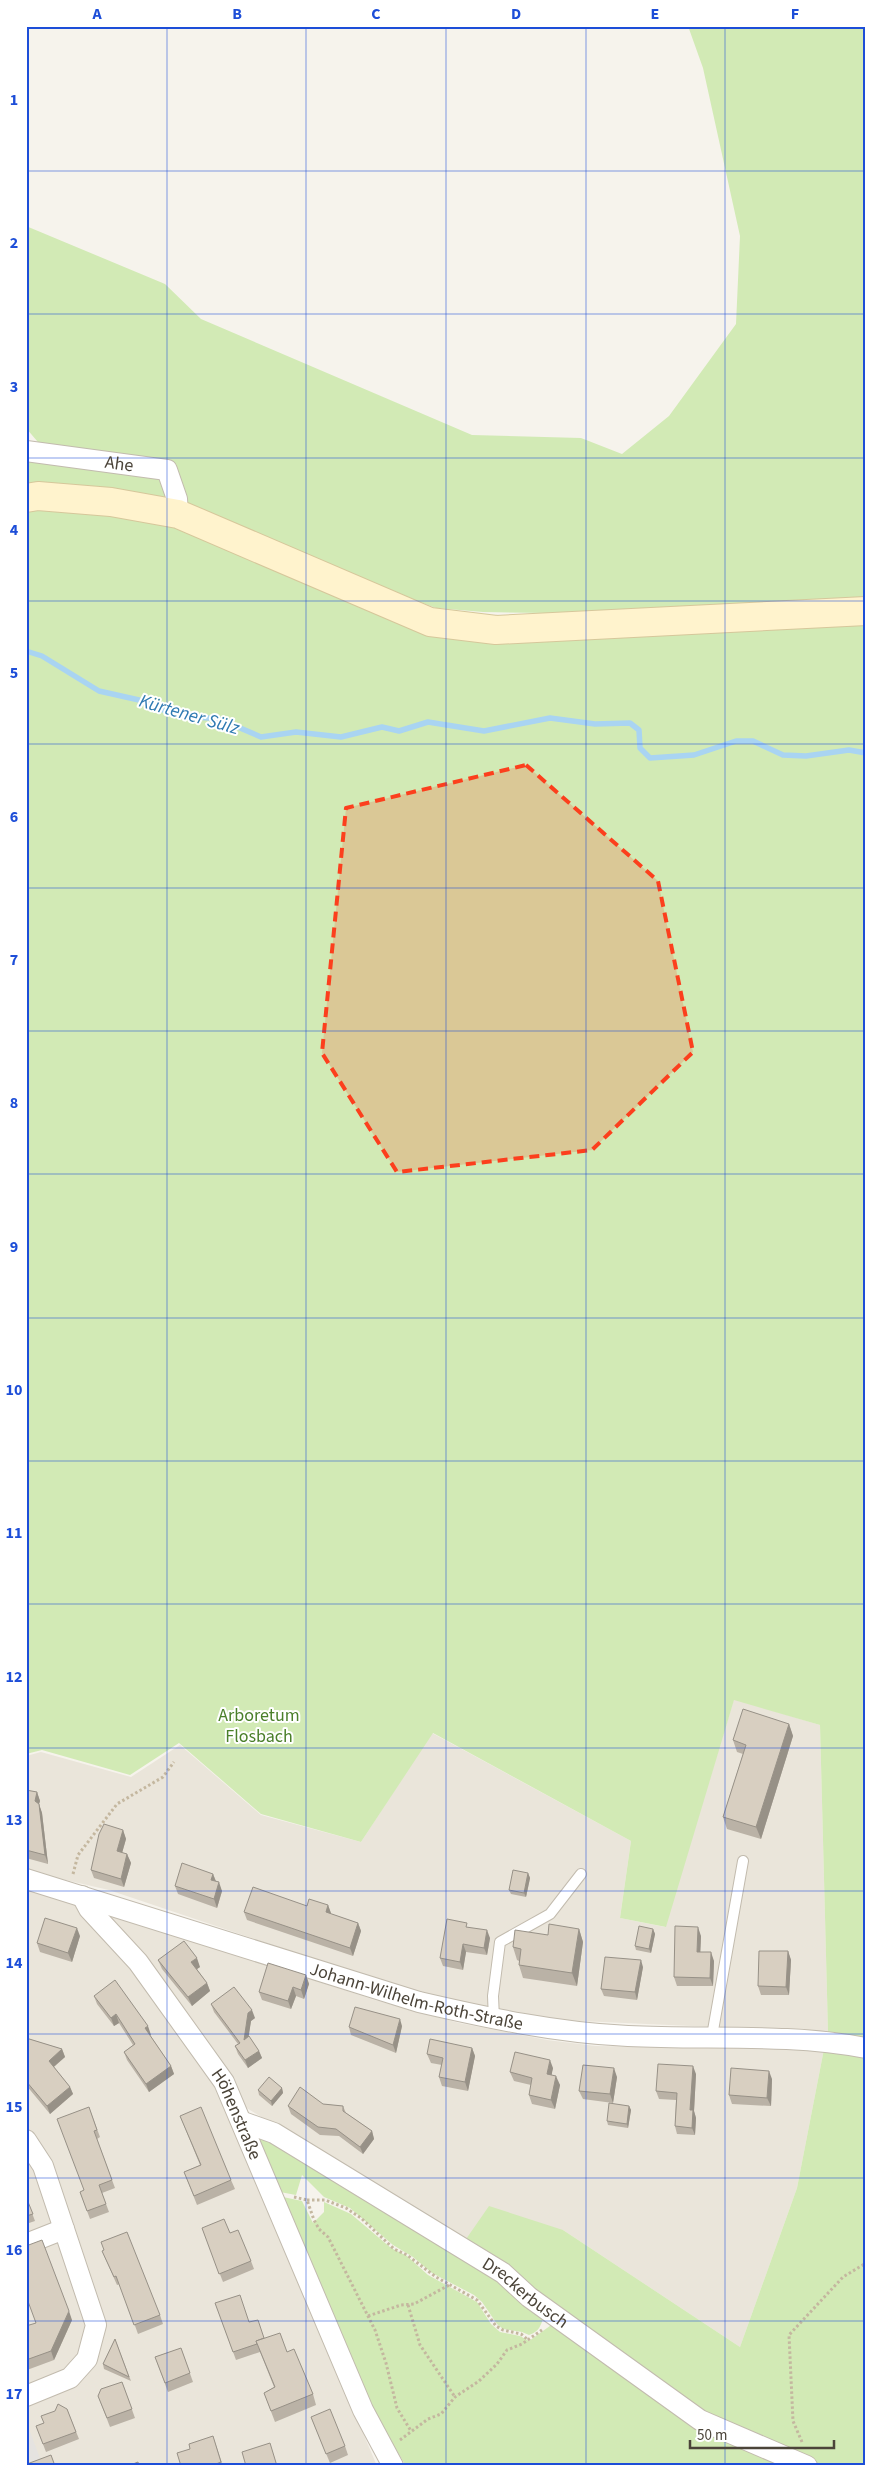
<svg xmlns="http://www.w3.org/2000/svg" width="892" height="2492" font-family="'Source Sans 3',sans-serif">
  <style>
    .residential { fill: #eae5da }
    .green { fill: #d2eab5 }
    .parking { fill: #e5e3e0 }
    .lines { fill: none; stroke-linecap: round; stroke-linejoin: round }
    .stream { stroke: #a9d4f2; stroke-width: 5.5 }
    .lane-casing { stroke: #c2bbae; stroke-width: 12 }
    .street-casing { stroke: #c2bbae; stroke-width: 22 }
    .secondary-casing { stroke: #d6c79b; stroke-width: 30 }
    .path { stroke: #c4b79f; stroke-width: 3; stroke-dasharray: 2.5 2.5; stroke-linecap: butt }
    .lane { stroke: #fff; stroke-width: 10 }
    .street { stroke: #fff; stroke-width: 20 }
    .secondary { stroke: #fff3cd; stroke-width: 28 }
    .wall { fill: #bab2a6 }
    .shaded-wall { fill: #979187 }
    .building { fill: #d8cfc1; stroke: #979187 }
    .marked { fill: #fc3f1d; fill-opacity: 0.2; stroke: #fc3f1d; stroke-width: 4; stroke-dasharray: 10 6; stroke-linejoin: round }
    .grid { fill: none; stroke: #1d4ed8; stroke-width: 1; stroke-opacity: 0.55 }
    .labels { text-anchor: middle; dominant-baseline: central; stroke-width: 4; stroke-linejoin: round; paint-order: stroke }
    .street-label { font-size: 18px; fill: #4b4439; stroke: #fff }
    .park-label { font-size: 18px; fill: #4a7f2a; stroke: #fff }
    .water-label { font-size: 19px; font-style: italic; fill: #2e7ab2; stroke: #fff }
    .neatline { fill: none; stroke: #1d4ed8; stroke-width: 2 }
    .grid-label { font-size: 16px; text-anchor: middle; font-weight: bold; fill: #1d4ed8 }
  </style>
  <rect width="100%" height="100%" fill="#f6f3ec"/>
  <g class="residential">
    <polygon points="734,1699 820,1725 828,2032 557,2020 468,2006 367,1977 109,1890 26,1871 26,1756 41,1752 131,1777 180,1745 261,1815 361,1842 432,1733 631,1841 620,1918 665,1927"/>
    <polygon points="26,1887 375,2000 459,2023 547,2040 596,2046 824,2049 797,2188 740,2347 563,2230 464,2242 245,2107 228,2113 377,2466 26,2466"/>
  </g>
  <g class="green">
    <polygon points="688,26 866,26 866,597 547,613 483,612 436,608 181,512 170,471 43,448 26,428 26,226 165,284 201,319 472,435 581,438 622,454 669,416 736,324 740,236 703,68"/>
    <polygon points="26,455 165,473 174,498 26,495"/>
    <polygon points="26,502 177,517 430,627 866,618 866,2039 828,2032 820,1725 734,1700 666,1927 620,1918 631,1841 433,1733 361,1842 261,1814 179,1743 130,1775 42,1750 26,1754"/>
    <polygon points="824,2049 866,2057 866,2466 406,2466 371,2408 283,2197 302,2201 313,2223 324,2212 324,2202 351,2214 391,2248 407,2256 428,2275 477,2302 491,2324 500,2332 520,2336 529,2341 554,2323 464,2242 489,2206 563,2230 740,2347 797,2188"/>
    <path d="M265,2138l225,131 54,48c-4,9 -4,14 -15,18l-7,-3 -19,-3 -6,-5 -15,-22 -8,-7 -42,-22 -19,-16 -20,-12 -43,-37 -26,-11 -22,-22 -6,20 -16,-3 -21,-52z"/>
  </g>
  <polygon class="parking" points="26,2421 43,2466 27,2466 26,2463"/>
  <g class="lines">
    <polyline class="stream" points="26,651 42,656 99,691 139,700 175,715 219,719 261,737 296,732 341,737 382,727 399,731 428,722 484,731 550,718 595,724 630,723 639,730 640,748 650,758 694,755 736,741 753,741 783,755 806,756 849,750 866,753"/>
    <defs>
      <g id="lane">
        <polyline points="494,2019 493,1996 500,1942 550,1914 581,1874"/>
        <polyline points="712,2036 743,1861"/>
      </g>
      <g id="street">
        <path id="s1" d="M26,451l141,19 10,29 1,15"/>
        <path id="s2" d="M26,1879l393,123c69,16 139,31 209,34 80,4 159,-3 238,12"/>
        <path id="s3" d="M82,1896l7,13 49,53 86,120 139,328 30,56"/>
        <path id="s4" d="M243,2122l31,11 229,140 26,24 171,123 107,46"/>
        <polyline points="26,2140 43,2166 96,2325 87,2359 70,2378 26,2396"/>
        <polyline points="26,2244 64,2229"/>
      </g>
      <polyline id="secondary" points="26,498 38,496 111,502 178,514 430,622 496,630 866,611"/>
    </defs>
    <use href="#lane" class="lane-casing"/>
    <use href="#street" class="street-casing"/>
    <use href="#secondary" class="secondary-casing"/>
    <g class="path">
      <polyline points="73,1874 78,1855 117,1804 163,1777 174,1762"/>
      <polyline points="294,2197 307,2200 314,2220 319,2229 328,2237 375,2330 386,2363 397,2408 411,2431"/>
      <polyline points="307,2200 325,2200 346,2208 361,2218 394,2249 407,2255 436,2277 477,2300 496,2326 503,2330 521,2334 527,2339"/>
      <polyline points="408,2305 420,2345 455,2397"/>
      <polyline points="368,2316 401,2305 414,2304 451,2284"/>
      <polyline points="400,2440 428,2419 441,2414 455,2397 479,2381 497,2364 507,2350 522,2344 542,2330"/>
      <polyline points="802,2442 793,2421 789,2335 843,2277 866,2263"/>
    </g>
    <use href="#lane" class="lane"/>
    <use href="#street" class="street"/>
    <use href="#secondary" class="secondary"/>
  </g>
  <g class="wall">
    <polygon points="789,1724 793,1736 761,1839 727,1829 723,1817 743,1754 737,1752 733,1740"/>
    <polygon points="26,1790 37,1792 40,1801 39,1804 42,1813 48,1864 26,1858"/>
    <polygon points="123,1830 126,1839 122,1853 127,1854 131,1863 124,1887 94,1878 91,1870"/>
    <polygon points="528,1873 530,1878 526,1897 511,1894 509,1890"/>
    <polygon points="213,1874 216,1881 222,1891 217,1908 178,1894 175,1886"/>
    <polygon points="328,1905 331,1914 358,1923 361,1931 353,1956 247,1920 244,1912"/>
    <polygon points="468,1927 490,1938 487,1955 466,1952 463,1970 443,1966 440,1958"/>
    <polygon points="579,1929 583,1942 577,1986 523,1978 519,1965 519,1961 517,1960 513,1947 548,1935"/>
    <polygon points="653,1929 655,1934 651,1953 636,1950 635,1946"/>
    <polygon points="80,1936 72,1962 40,1952 37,1943"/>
    <polygon points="701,1936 700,1952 714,1961 713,1986 677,1986 674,1977"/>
    <polygon points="788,1951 791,1960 789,1995 761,1995 758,1986"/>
    <polygon points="158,1960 200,1967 197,1969 207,1983 210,1991 192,2006 162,1969"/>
    <polygon points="643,1967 637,2000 604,1996 601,1989"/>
    <polygon points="306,1975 309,1984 304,1999 296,1996 291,2009 262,2000 259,1992"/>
    <polygon points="94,1996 151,2035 150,2035 171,2066 174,2074 149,2092 127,2060 124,2052 133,2045 119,2023 114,2026 97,2004"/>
    <polygon points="211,2004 255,2018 251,2021 248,2037 259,2051 262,2058 248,2068 238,2054 235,2046 238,2044 214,2012"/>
    <polygon points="402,2026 396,2053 351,2035 349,2027"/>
    <polygon points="26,2038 62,2049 65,2057 54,2067 70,2087 73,2094 50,2114 26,2085"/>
    <polygon points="472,2048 475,2056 468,2091 442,2086 439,2077 442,2065 431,2063 427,2054"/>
    <polygon points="553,2068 551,2075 560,2085 555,2109 532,2104 529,2095 531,2085 514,2081 510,2072"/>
    <polygon points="696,2074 694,2111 696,2118 695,2135 677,2134 675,2126 676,2100 659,2099 656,2091"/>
    <polygon points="617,2077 613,2103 583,2099 579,2091"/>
    <polygon points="772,2079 771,2106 732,2104 729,2095"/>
    <polygon points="282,2088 283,2093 272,2106 259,2095 258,2090"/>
    <polygon points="323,2104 343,2106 346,2113 372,2131 374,2139 363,2154 339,2136 320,2135 291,2114 288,2106"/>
    <polygon points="629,2106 631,2110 628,2128 608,2125 607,2121"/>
    <polygon points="89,2107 100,2137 97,2139 115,2188 102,2193 109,2212 90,2219 80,2192 84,2190"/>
    <polygon points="180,2116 231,2180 235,2189 197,2205 184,2172 200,2165"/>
    <polygon points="26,2197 35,2221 26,2224"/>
    <polygon points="202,2228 230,2233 251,2261 254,2269 223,2282"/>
    <polygon points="102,2251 160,2315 163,2324 138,2334 120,2284 117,2285"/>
    <polygon points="215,2303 250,2322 264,2338 287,2352 313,2394 316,2405 275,2422 264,2393 274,2387 260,2352 236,2360"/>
    <polygon points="72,2320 54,2360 27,2370 26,2326"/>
    <polygon points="115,2339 131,2381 104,2369 103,2364"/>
    <polygon points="181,2348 193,2382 168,2392 155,2357"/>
    <polygon points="122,2382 135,2418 110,2427 98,2396"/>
    <polygon points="67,2409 79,2439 46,2452 36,2426 44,2423"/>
    <polygon points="311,2417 345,2446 348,2455 330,2463"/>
    <polygon points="213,2436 223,2466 181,2466 190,2449"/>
  </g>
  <g class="shaded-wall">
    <polygon points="789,1724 793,1736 761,1839 756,1827"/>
    <polygon points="37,1792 40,1801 39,1804 42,1813 48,1864 45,1855 35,1801"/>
    <polygon points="123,1830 126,1839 120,1860 117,1851"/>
    <polygon points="127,1854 131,1863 124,1887 121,1879"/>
    <polygon points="528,1873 530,1878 526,1897 524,1893"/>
    <polygon points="213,1874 216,1882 211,1880"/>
    <polygon points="219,1882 222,1891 217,1908 214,1899"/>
    <polygon points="328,1905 331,1913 329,1920 326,1912"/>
    <polygon points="358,1923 361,1931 353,1956 350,1948"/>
    <polygon points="698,1927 701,1936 700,1961 697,1952"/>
    <polygon points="77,1928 80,1936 72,1962 68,1953"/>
    <polygon points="579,1929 583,1942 577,1986 572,1973"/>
    <polygon points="653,1929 655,1934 651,1953 649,1949"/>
    <polygon points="487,1930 490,1938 487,1955 484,1948"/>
    <polygon points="463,1944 466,1952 463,1970 460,1962"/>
    <polygon points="788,1951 791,1960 789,1995 786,1987"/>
    <polygon points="711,1952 714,1961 713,1986 710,1978"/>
    <polygon points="197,1958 200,1967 194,1971 191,1962"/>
    <polygon points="641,1960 643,1967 637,2000 635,1992"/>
    <polygon points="306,1975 309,1984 304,1999 301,1990"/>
    <polygon points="207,1983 210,1991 192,2006 188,1997"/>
    <polygon points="293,1987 296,1996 291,2009 288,2001"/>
    <polygon points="252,2010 255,2018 251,2021 247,2048 244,2040 248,2013"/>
    <polygon points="116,2014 119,2023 114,2026 111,2018"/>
    <polygon points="400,2019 402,2026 396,2053 393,2045"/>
    <polygon points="148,2026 151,2035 148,2036 145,2028"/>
    <polygon points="472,2048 475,2056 468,2091 465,2082"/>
    <polygon points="62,2049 65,2057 51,2069 49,2061"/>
    <polygon points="259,2051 262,2058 248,2068 245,2060"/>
    <polygon points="550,2060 553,2068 550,2083 547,2074"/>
    <polygon points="171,2066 174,2074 149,2092 146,2084"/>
    <polygon points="693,2066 696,2074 694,2111 696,2118 695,2135 692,2128 690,2110"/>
    <polygon points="614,2068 617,2077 613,2103 610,2094"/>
    <polygon points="769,2071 772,2079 771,2106 767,2098"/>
    <polygon points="556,2076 560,2085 555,2109 551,2100"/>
    <polygon points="70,2087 73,2094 50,2114 47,2106"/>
    <polygon points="282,2088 283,2093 272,2106 271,2101"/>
    <polygon points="629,2106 631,2110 628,2128 627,2124"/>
    <polygon points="372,2131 374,2139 363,2154 360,2147"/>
    <polygon points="69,2311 72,2320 54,2360 51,2351"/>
  </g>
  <g class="building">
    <polygon points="743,1709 789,1724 756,1827 723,1817 746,1745 733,1740"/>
    <polygon points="26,1790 37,1792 35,1801 39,1804 45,1855 26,1850"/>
    <polygon points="104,1824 123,1830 117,1851 127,1854 121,1879 91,1870 99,1834"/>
    <polygon points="182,1863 213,1874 211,1880 219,1882 214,1899 175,1886"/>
    <polygon points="513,1870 528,1873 524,1893 509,1890"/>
    <polygon points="253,1887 307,1906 309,1899 328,1905 326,1912 358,1923 350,1948 244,1912"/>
    <polygon points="45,1918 77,1928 68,1953 37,1943"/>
    <polygon points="447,1919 467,1923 466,1927 487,1930 484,1948 463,1944 460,1962 440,1958"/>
    <polygon points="549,1924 579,1929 572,1973 519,1965 521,1949 513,1947 515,1930 548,1935"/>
    <polygon points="639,1926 653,1929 649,1949 635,1946"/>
    <polygon points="675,1926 698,1927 697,1952 711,1952 710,1978 674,1977"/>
    <polygon points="184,1941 197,1958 191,1962 207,1983 188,1997 158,1960"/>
    <polygon points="759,1951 788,1951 786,1987 758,1986"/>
    <polygon points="605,1957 641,1960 635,1992 601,1989"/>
    <polygon points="268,1963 306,1975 301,1990 293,1987 288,2001 259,1992"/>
    <polygon points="115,1980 148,2026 145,2028 171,2066 146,2084 124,2052 135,2044 116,2014 111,2018 94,1996"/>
    <polygon points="234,1987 252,2010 248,2013 244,2040 249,2036 259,2051 245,2060 235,2046 240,2043 211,2004"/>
    <polygon points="355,2007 400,2019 393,2045 349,2027"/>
    <polygon points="26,2038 62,2049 49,2061 70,2087 47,2106 26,2081"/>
    <polygon points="430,2039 472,2048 465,2082 439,2077 443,2058 427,2054"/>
    <polygon points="515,2052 550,2060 547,2074 556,2076 551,2100 529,2095 532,2078 510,2072"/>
    <polygon points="658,2064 693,2066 690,2110 693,2110 692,2128 675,2126 677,2093 656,2091"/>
    <polygon points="583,2065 614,2068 610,2094 579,2091"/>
    <polygon points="731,2068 769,2071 767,2098 729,2095"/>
    <polygon points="269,2077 282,2088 271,2101 258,2090"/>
    <polygon points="300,2087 323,2104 343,2106 343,2111 372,2131 360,2147 336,2129 318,2127 288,2106"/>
    <polygon points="609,2103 629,2106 627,2124 607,2121"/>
    <polygon points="89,2107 97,2130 94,2131 112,2180 99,2185 106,2204 87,2211 80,2192 84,2190 57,2119"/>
    <polygon points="201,2107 231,2180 194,2196 184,2172 201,2165 180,2116"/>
    <polygon points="26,2197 33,2214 26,2216"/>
    <polygon points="224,2219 230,2233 238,2230 251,2261 219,2274 202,2228"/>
    <polygon points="127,2232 160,2315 134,2325 116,2276 114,2277 102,2251 104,2250 101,2242"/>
    <polygon points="42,2240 69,2311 51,2351 26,2360 26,2326 36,2323 26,2296 26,2246"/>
    <polygon points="240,2295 249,2322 258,2320 264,2338 256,2341 257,2344 233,2352 215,2303"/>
    <polygon points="280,2333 287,2352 294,2349 313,2394 271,2411 264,2393 275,2387 256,2341"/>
    <polygon points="115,2339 129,2377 103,2364"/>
    <polygon points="181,2348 190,2373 165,2383 155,2357"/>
    <polygon points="122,2382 132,2409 107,2418 98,2396 101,2389"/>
    <polygon points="58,2404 67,2409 76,2432 43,2444 36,2426 44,2423 41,2416 55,2411"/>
    <polygon points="330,2409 345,2446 326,2454 311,2417"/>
    <polygon points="213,2436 221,2462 211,2466 181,2466 177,2453 190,2449 189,2444"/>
    <polygon points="270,2443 277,2466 246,2466 242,2452"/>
    <polygon points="51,2455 55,2466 27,2466 27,2464"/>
    <polygon points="138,2462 139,2466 128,2466"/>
  </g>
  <path class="marked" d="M526,765l132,116 35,171 -101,98 -195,22 -75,-119 24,-245z"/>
  <path class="grid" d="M167,26v2440M306,26v2440M446,26v2440M586,26v2440M725,26v2440M26,171h840M26,314h840M26,458h840M26,601h840M26,744h840M26,888h840M26,1031h840M26,1174h840M26,1318h840M26,1461h840M26,1604h840M26,1748h840M26,1891h840M26,2034h840M26,2178h840M26,2321h840"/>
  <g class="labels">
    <g class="street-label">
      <text stroke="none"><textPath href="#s1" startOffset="94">Ahe</textPath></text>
      <text stroke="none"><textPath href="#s2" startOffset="408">Johann-Wilhelm-Roth-Straße</textPath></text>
      <text stroke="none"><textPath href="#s3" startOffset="269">Höhenstraße</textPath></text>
      <text stroke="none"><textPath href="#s4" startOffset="331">Dreckerbusch</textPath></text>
    </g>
    <g class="park-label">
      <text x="259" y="1715">Arboretum<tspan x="259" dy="21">Flosbach</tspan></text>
    </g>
    <g class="water-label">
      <text transform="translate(189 715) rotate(16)">Kürtener Sülz</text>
    </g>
  </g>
  <rect width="892" height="2492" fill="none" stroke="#ffffff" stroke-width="55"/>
  <path d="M690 2440v8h144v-8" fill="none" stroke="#4b4439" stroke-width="2.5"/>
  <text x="697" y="2440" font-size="15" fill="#4b4439" stroke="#ffffff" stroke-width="4" paint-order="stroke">50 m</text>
  <rect x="28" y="28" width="836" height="2436" class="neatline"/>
  <g class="grid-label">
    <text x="97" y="19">A</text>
    <text x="237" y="19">B</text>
    <text x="376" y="19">C</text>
    <text x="516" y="19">D</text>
    <text x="655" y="19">E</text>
    <text x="795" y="19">F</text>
    <text x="14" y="105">1</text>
    <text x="14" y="248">2</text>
    <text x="14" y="392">3</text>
    <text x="14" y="535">4</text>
    <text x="14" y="678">5</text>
    <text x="14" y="822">6</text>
    <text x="14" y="965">7</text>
    <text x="14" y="1108">8</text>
    <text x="14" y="1252">9</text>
    <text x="14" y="1395">10</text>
    <text x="14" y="1538">11</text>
    <text x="14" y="1682">12</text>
    <text x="14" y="1825">13</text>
    <text x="14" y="1968">14</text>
    <text x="14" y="2112">15</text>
    <text x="14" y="2255">16</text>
    <text x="14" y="2399">17</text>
  </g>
</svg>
